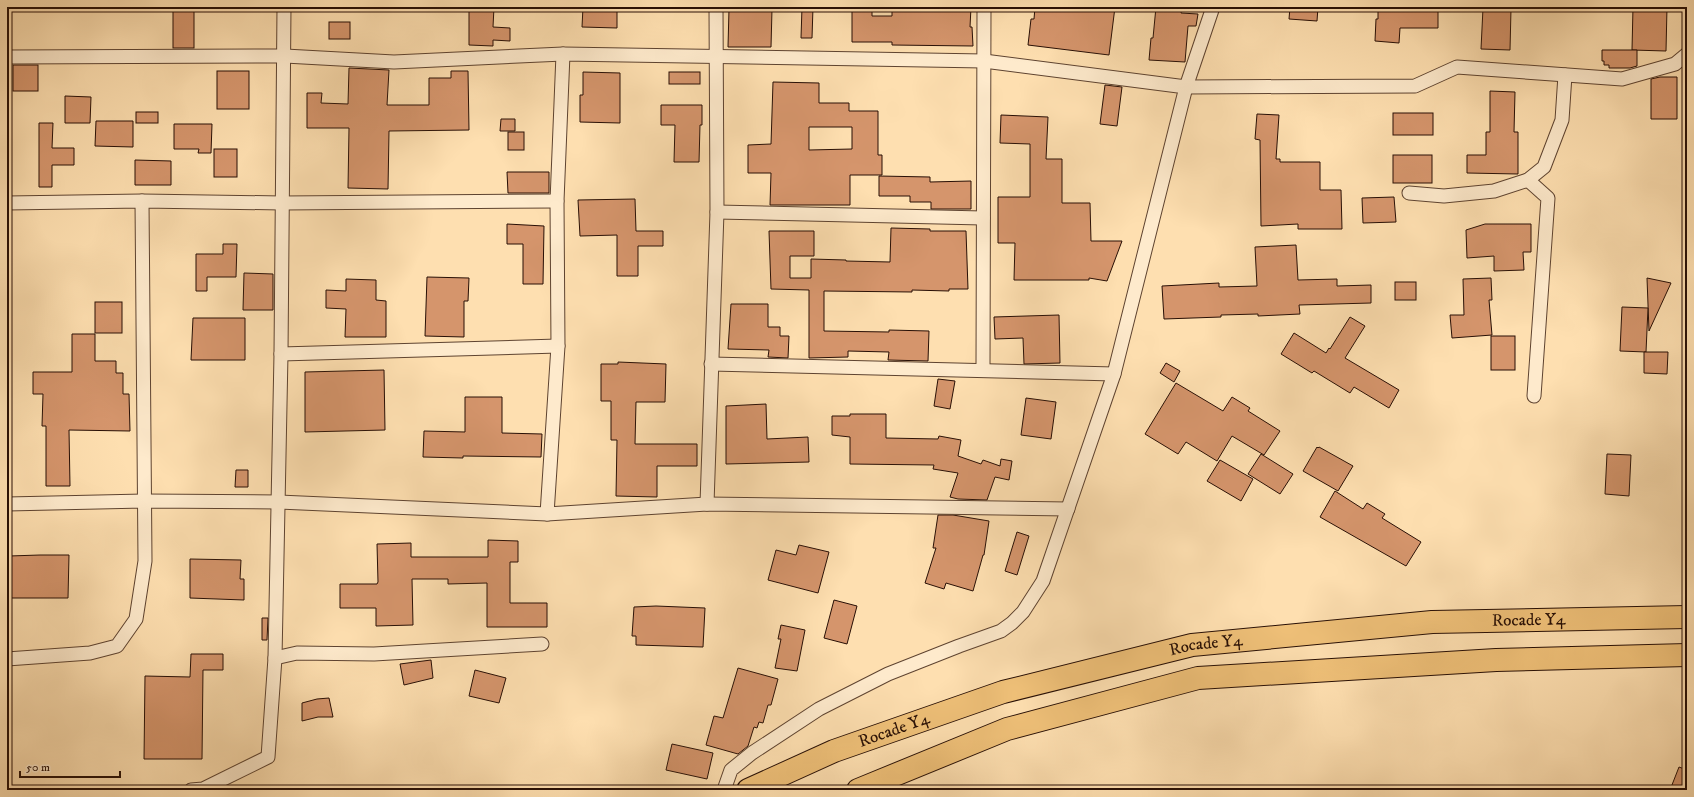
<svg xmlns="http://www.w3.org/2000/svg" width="1694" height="797" font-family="'IM FELL DW Pica',serif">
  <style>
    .building { fill: #d5956c; stroke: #280f05; fill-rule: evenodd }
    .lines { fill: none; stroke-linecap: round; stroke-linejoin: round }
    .minor-casing { stroke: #5e4330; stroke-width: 15 }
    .trunk-casing { stroke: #280f05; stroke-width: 24 }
    .minor { stroke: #feeacc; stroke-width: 13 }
    .trunk { stroke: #efc078; stroke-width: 22 }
    .labels { text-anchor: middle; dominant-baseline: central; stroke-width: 3; stroke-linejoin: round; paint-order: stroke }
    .street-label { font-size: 17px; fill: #280f05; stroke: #feeacc }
  </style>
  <rect width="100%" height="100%" fill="#fedfb0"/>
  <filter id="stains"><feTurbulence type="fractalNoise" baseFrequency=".005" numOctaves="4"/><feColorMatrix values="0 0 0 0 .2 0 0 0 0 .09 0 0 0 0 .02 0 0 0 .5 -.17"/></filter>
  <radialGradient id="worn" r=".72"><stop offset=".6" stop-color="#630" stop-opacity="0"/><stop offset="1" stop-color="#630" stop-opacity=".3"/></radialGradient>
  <g class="building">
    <rect x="173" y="7" width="21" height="41"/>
    <polygon points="469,7 494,7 493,27 510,28 510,41 493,40 493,46 469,45"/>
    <polygon points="583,7 617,7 617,28 582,27"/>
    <polygon points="802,7 813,7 812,38 801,38"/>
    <polygon points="852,7 872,7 872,16 892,16 892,7 971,7 970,27 972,27 973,46 892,45 892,42 852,42"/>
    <polygon points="1035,7 1115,7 1109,55 1028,45 1031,19 1034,19"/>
    <polygon points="1156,7 1182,7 1181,13 1198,14 1196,26 1188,26 1185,62 1149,60 1151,38 1153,38"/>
    <polygon points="1290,7 1318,7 1317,21 1289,19"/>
    <polygon points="1378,7 1438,7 1438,28 1400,28 1399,43 1375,41 1376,19 1378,19"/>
    <polygon points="1633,7 1667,7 1666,51 1632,50"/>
    <polygon points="1483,8 1511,9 1510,50 1481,49"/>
    <polygon points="729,9 772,9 771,47 728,47"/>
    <rect x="329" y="22" width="21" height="17"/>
    <polygon points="1602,50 1637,50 1637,66 1630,68 1609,68 1609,65 1604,65 1604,61 1602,61"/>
    <rect x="13" y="65" width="25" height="26"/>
    <polygon points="349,68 389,70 387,105 429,105 429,78 451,78 451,71 468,71 469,130 389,131 388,189 348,188 349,128 307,128 307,93 322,93 321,103 348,104"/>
    <rect x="217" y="71" width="32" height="38"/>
    <polygon points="583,72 620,73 620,123 580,122 580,95 583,95"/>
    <rect x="669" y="72" width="31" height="12"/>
    <polygon points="1660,77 1677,77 1677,119 1651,119 1651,79"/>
    <path d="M773,82l46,1v20h30v8h29v44h4v20h-32v30h-80l1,-32h-23v-28l23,-1zM809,127h43v22l-43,1z"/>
    <polygon points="1105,85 1122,87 1117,126 1100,124"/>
    <polygon points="1490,91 1515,92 1514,132 1518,132 1518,174 1467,173 1467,155 1486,155 1486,132 1490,132"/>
    <polygon points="65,96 91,97 90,123 65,123"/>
    <polygon points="661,105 702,105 702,125 700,125 699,162 674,162 675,125 661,125"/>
    <rect x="136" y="112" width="22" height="11"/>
    <rect x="1393" y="113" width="40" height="22"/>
    <polygon points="1257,114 1279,115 1276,159 1280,159 1280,162 1320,162 1320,190 1341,190 1342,229 1298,229 1298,224 1261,226 1260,140 1255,139"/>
    <polygon points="1001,115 1048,117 1046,159 1062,159 1062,203 1090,203 1091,241 1122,241 1107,281 1089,278 1089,280 1014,280 1015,243 998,243 998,197 1030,197 1030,144 1000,143"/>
    <polygon points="501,119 515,119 515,131 500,131"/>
    <polygon points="96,121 133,121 133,147 95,146"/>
    <polygon points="39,123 53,123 52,148 74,148 74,165 52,165 52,187 39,187"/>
    <polygon points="174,124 212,124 211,153 198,153 199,149 174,149"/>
    <rect x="508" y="132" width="16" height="18"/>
    <rect x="214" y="149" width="23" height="28"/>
    <rect x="1393" y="155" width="39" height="28"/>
    <polygon points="135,160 171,161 171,185 135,185"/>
    <polygon points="507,172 549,172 549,193 508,193"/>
    <polygon points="879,176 930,177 930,182 971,181 971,209 931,209 931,202 910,202 910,196 879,196"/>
    <polygon points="1394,197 1396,222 1363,223 1362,198"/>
    <polygon points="635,199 636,231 663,231 663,246 638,246 638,276 617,276 617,235 580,236 578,200"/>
    <polygon points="507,224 544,226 543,284 523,284 523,244 507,244"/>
    <polygon points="1485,224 1531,224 1531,252 1523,252 1524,270 1494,271 1494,256 1467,258 1466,230"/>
    <polygon points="891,228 930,229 930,231 966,231 968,289 949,289 949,291 912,290 912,292 824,291 824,331 889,332 889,330 929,331 928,361 888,360 889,352 848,351 848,357 809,358 809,290 771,289 769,231 814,231 814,256 790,256 790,278 811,278 811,259 846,260 846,261 890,262"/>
    <polygon points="223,244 237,244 236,277 207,277 207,291 196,291 196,254 223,254"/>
    <polygon points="1296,245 1298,280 1337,279 1337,286 1371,285 1371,303 1299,305 1300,314 1258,316 1258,314 1221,315 1221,317 1164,319 1162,286 1219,283 1219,287 1257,286 1255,247"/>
    <polygon points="244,273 273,274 273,310 243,310"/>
    <polygon points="427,277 469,278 468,301 464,301 464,337 425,336"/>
    <polygon points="1491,278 1492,300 1489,300 1492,335 1452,338 1450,315 1464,315 1463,279"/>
    <polygon points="1647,278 1671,283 1649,331"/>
    <polygon points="346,279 376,280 376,300 386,301 386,337 345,337 346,309 326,308 326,290 346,291"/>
    <rect x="1395" y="282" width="21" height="18"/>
    <rect x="95" y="302" width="27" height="31"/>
    <polygon points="731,304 768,304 768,327 780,327 780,336 789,336 788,358 768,357 769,350 728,349"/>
    <polygon points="1622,307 1648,308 1646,352 1620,351"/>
    <polygon points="1059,315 1060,363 1024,364 1023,338 995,339 994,317"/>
    <polygon points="1350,317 1365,326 1345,358 1399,390 1389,408 1354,387 1350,393 1314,371 1312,373 1281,354 1294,333 1326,353 1329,348 1330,349"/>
    <polygon points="193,318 245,318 245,360 191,360"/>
    <polygon points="72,334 95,334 95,361 116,361 116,373 123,373 123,394 129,394 130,431 69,430 70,486 46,486 46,426 42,426 43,394 33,394 33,372 72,372"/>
    <rect x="1491" y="336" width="24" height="34"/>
    <polygon points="1644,352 1668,352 1667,374 1644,373"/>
    <polygon points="618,362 666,364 665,402 636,402 635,444 697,444 697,466 657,466 657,497 616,496 617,440 611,440 611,401 601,401 601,364 618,364"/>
    <polygon points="1166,363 1180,371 1174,382 1160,373"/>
    <polygon points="384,370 385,430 305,432 305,372"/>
    <polygon points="938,379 955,381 950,409 934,406"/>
    <polygon points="1176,383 1223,411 1232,397 1250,408 1248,411 1280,431 1264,455 1232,436 1217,461 1186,442 1178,454 1145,434"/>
    <polygon points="465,397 502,397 502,433 542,434 541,457 463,456 463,458 423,457 424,431 465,432"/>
    <polygon points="1026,398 1056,402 1051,439 1021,435"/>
    <polygon points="766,404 767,439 808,437 809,462 726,464 726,406"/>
    <polygon points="850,414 886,414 886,438 938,439 939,436 961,440 958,456 981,464 983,460 1000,466 1001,459 1012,461 1009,480 995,477 987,500 958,499 950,497 958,473 933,469 934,465 850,464 850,437 832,435 832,416 850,416"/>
    <polygon points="1317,447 1318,448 1319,447 1353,466 1338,491 1303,471"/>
    <polygon points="1261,454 1293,474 1280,494 1248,474"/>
    <polygon points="1607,454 1631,455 1629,496 1605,494"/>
    <polygon points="1220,460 1253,479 1241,501 1207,481"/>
    <polygon points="236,470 248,470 248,487 235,487"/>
    <polygon points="1335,491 1363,509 1367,503 1385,514 1382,518 1421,542 1406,566 1320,517"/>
    <polygon points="938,515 953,515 989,521 984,555 983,555 973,591 946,583 944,589 925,583 936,548 933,548"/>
    <polygon points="1017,532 1029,536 1017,575 1005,571"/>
    <polygon points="488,540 518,541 518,562 510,562 510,603 547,603 547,627 487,627 487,583 448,584 448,579 412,579 413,625 376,626 376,608 340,608 340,584 377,584 378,582 377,544 411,543 411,557 488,557"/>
    <polygon points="799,545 829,552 818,593 768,580 776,550 796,555"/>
    <polygon points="40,555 69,555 68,598 9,598 9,556"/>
    <polygon points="190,559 241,560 240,579 244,579 244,600 190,598"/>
    <polygon points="834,600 857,606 847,644 824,638"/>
    <polygon points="656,606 705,608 703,647 636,645 636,636 632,636 634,607"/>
    <polygon points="262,618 268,618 267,640 262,640"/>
    <polygon points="781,625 805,630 797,671 775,668 781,639 778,639"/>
    <polygon points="191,654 223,654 223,670 203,670 202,759 144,759 145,676 190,677"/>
    <polygon points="431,660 433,678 404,685 400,664"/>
    <polygon points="738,668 778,679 771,705 768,705 763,723 759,722 757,728 754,727 748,746 738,754 706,745 714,716 723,718"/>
    <polygon points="475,670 506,678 499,703 469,696"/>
    <polygon points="329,698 333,717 318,717 302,721 302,703 317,699"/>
    <polygon points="672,744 713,753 707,779 666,770"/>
    <polygon points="1679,767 1687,770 1687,790 1670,790"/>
  </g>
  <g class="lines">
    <defs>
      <g id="minor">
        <polyline points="7,57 285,56 394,62 563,54 984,61 1186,87 1415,86 1457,67 1622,79 1675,64 1687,54"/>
        <polyline points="1528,180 1548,198 1534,396"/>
        <polyline points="1409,193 1444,196 1494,191 1528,180 1544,167 1562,120 1565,75"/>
        <polyline points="7,203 142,201 282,203 557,201"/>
        <polyline points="717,212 983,218"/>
        <polyline points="281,354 558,346"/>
        <polyline points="711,364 1114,374"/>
        <polyline points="983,370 984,7"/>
        <polyline points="7,504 144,501 279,502 547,514 707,504 1068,509"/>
        <polyline points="707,504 717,212 716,7"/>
        <polyline points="547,514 558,346 557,201 563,54"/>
        <polyline points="275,658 297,653 374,654 542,644"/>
        <polyline points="7,659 90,653 117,646 136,619 145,561 142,201"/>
        <polyline points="191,790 203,789 268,757 275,658 281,354 284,7"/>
        <polyline points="724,790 731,770 752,753 819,709 888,674 959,646 1001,631 1012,623 1023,612 1043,581 1114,374 1186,87 1213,7"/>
      </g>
      <g id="trunk">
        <path id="s1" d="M748,790l86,-39 169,-59 189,-47 240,-23 255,-5"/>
        <polyline points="858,790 1007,729 1198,678 1496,660 1687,655"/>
      </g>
    </defs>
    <use href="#minor" class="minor-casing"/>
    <use href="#trunk" class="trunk-casing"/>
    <use href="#minor" class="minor"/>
    <use href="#trunk" class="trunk"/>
  </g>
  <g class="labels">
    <g class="street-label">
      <text stroke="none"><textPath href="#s1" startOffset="806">Rocade Y4</textPath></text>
      <text stroke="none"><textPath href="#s1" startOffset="482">Rocade Y4</textPath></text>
      <text stroke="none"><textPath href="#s1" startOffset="158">Rocade Y4</textPath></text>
    </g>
  </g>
  <rect width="1694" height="797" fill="none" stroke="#fedfb0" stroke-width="24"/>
  <rect x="8" y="8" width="1678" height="781" fill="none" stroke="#280f05" stroke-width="2"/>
  <rect x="12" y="12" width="1670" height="773" fill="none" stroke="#280f05"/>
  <path d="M20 771v6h100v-6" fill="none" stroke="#280f05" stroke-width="2"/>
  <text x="26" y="771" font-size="12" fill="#280f05" stroke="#feeacc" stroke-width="3" paint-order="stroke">50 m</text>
  <rect width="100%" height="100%" filter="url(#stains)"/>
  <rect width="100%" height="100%" fill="url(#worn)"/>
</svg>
